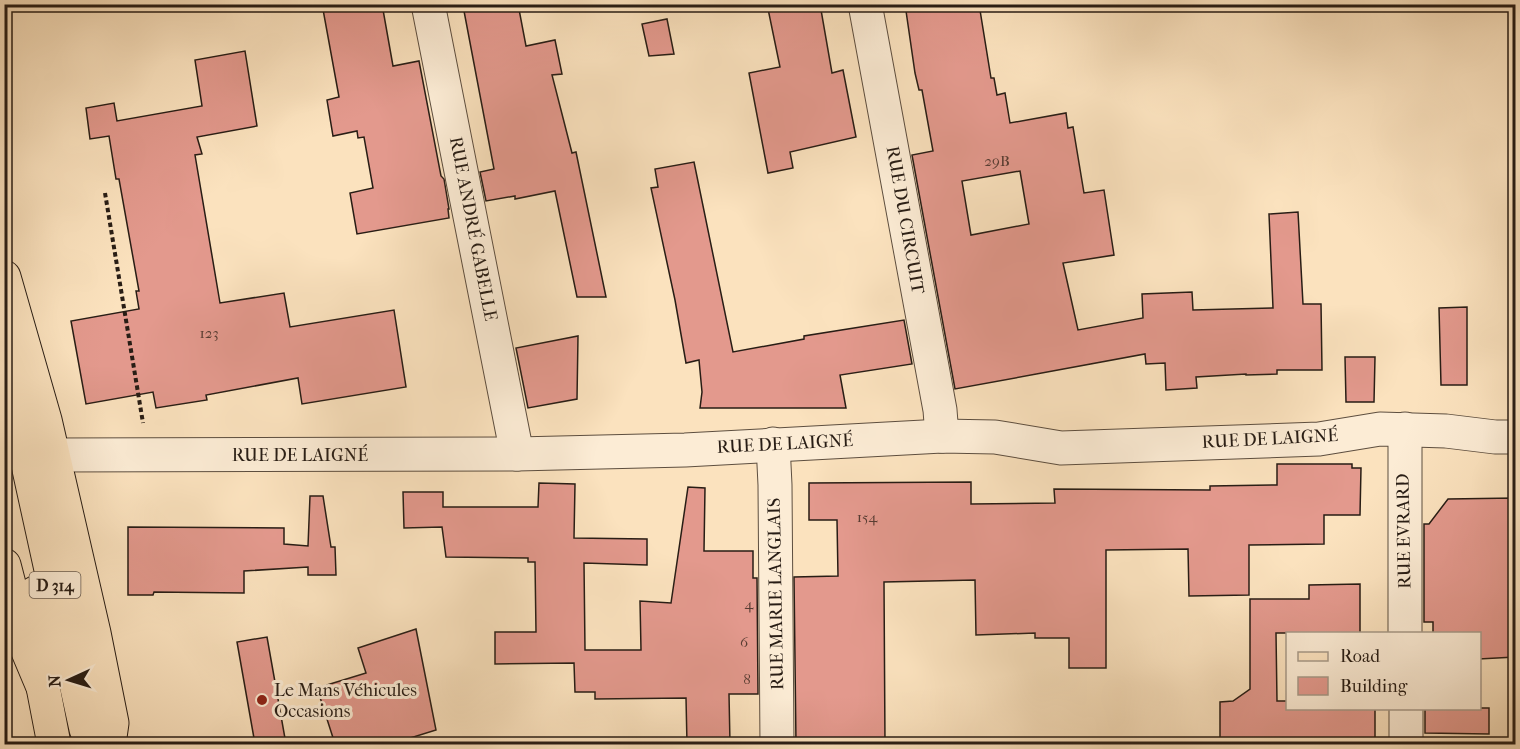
<svg xmlns="http://www.w3.org/2000/svg" width="1520" height="749" font-family="'IM FELL French Canon',serif">
  <style>
    .building { fill: #e3998d; stroke: #281d15; stroke-width: 1.5; fill-rule: evenodd }
    .lines { fill: none; stroke-linecap: round; stroke-linejoin: round }
    .minor-casing { stroke: #5d4e3f; stroke-width: 35 }
    .major-casing { stroke: #281d15; stroke-width: 35 }
    .path { stroke: #281d15; stroke-width: 4; stroke-dasharray: 4.5 3; stroke-linecap: butt }
    .minor { stroke: #fcecd5; stroke-width: 33 }
    .major { stroke: #fbe2be; stroke-width: 33 }
    .poi-dot { fill: #8f2418; stroke: #fcecd5; stroke-width: 2 }
    .labels { text-anchor: middle; dominant-baseline: central; stroke-width: 6; stroke-linejoin: round; paint-order: stroke }
    .number-label { font-size: 15px; fill: #573c33 }
    .shield { fill: #fcecd5; stroke: #685b4f; stroke-width: 1.5 }
    .shield-label { font-size: 16px; font-weight: bold; fill: #281d15 }
    .street-label { font-size: 18px; fill: #281d15; stroke: #fcecd5 }
    .poi-label { font-size: 18px; fill: #281d15; stroke: #fcecd5; text-anchor: start }
  </style>
  <rect width="100%" height="100%" fill="#fbe2be"/>
  <filter id="stains"><feTurbulence type="fractalNoise" baseFrequency=".00333" numOctaves="4"/><feColorMatrix values="0 0 0 0 .2 0 0 0 0 .09 0 0 0 0 .02 0 0 0 .5 -.17"/></filter>
  <radialGradient id="worn" r=".72"><stop offset=".6" stop-color="#630" stop-opacity="0"/><stop offset="1" stop-color="#630" stop-opacity=".3"/></radialGradient>
  <g class="building">
    <polygon points="322,4 382,4 393,66 419,61 441,176 444,179 449,209 448,209 449,218 357,234 350,193 373,188 364,137 358,138 357,131 333,136 327,100 339,97"/>
    <polygon points="497,4 518,4 526,46 555,40 562,74 552,75 572,153 576,152 606,297 577,297 555,191 515,199 515,196 486,201 480,172 494,169 464,11"/>
    <polygon points="767,4 820,4 832,73 843,70 856,137 790,152 793,168 768,173 749,73 780,67"/>
    <path d="M905,4h74l12,74h3l3,17 8,-2 5,30 56,-10 2,15 5,-1 11,66 20,-3 10,65 -51,8 15,67 65,-12 -1,-24 50,-2 1,18 80,-2 -4,-94 29,-2 5,92h18l1,66h-45v4l-31,1v-1l-50,3 1,11 -31,2 -1,-27 -19,1 -1,-10 -190,35 -43,-234 21,-4 -11,-61h-3l-4,-17zM1020,171l9,53 -58,11 -9,-54z"/>
    <polygon points="667,19 674,54 649,56 642,24"/>
    <polygon points="245,51 257,126 197,137 202,154 195,155 220,303 284,293 290,327 394,310 406,387 302,404 298,378 206,395 207,400 156,408 153,392 86,404 71,321 139,309 136,291 139,291 119,179 116,179 109,136 90,139 86,108 114,103 117,121 202,106 195,60"/>
    <polygon points="694,162 733,352 804,339 804,336 904,320 912,364 840,375 846,408 700,408 702,392 699,360 686,363 675,300 651,188 658,187 655,169"/>
    <polygon points="1467,307 1467,385 1441,385 1439,308"/>
    <polygon points="578,336 577,399 528,408 516,348"/>
    <polygon points="1345,357 1375,357 1374,402 1346,402"/>
    <polygon points="1277,464 1352,464 1352,468 1361,468 1360,515 1324,515 1324,544 1249,545 1249,595 1189,596 1188,549 1106,550 1106,668 1069,668 1069,638 1035,638 1035,633 976,635 975,580 884,582 885,744 796,744 794,577 838,576 837,520 809,520 809,483 971,482 971,504 1055,503 1054,489 1210,490 1210,486 1277,485"/>
    <polygon points="539,483 575,484 574,538 647,539 647,565 584,563 585,650 641,650 640,601 671,603 688,487 705,488 704,551 753,551 753,578 757,578 758,694 729,694 730,744 687,744 686,698 595,699 595,692 575,692 574,663 495,664 495,632 536,632 535,562 528,562 528,558 446,557 442,527 404,528 403,492 443,492 443,507 538,507"/>
    <polygon points="310,496 323,496 331,547 335,547 336,575 308,575 308,567 244,571 244,593 154,592 153,595 128,595 128,527 284,528 284,544 308,546"/>
    <polygon points="1515,498 1515,657 1479,659 1479,633 1433,633 1433,622 1424,622 1424,524 1429,524 1448,499"/>
    <polygon points="1360,584 1360,633 1276,633 1277,701 1287,701 1287,708 1375,708 1375,744 1220,743 1220,702 1233,701 1250,689 1250,599 1309,599 1309,585"/>
    <polygon points="416,629 436,730 391,744 335,744 317,688 366,673 358,648"/>
    <polygon points="267,637 286,744 255,744 237,642"/>
    <polygon points="1425,708 1489,708 1489,734 1425,733"/>
  </g>
  <g class="lines">
    <defs>
      <g id="minor">
        <polyline points="428,4 517,454"/>
        <polyline points="865,4 940,410 942,436"/>
        <polyline points="1405,429 1405,634"/>
        <polyline points="773,444 775,485 777,744"/>
        <polyline points="53,455 517,454 685,450 942,436 995,437 1061,448 1319,439 1380,429 1446,431 1495,437 1516,437"/>
        <polyline points="1406,708 1406,744"/>
      </g>
      <g id="major">
        <polyline points="4,277 45,420 94,633 112,723 109,744"/>
        <polyline points="4,374 19,424 86,729 93,744"/>
        <polyline points="4,565 24,642 43,687 54,744"/>
        <polyline points="35,593 44,638 43,687"/>
      </g>
    </defs>
    <use href="#minor" class="minor-casing"/>
    <use href="#major" class="major-casing"/>
    <polyline class="path" points="105,193 143,423"/>
    <use href="#minor" class="minor"/>
    <use href="#major" class="major"/>
  </g>
  <circle class="poi-dot" cx="262" cy="700" r="6"/>
  <g class="labels">
    <g class="number-label">
      <text x="997" y="161">29B</text>
      <text x="209" y="333">123</text>
      <text x="867" y="517">154</text>
      <text x="749" y="604">4</text>
      <text x="744" y="642">6</text>
      <text x="747" y="679">8</text>
    </g>
    <rect class="shield" x="29.5" y="572" width="51" height="26" rx="4.5"/>
    <g class="shield-label">
      <text x="55" y="585">D 314</text>
    </g>
    <g class="street-label">
      <text transform="translate(905 220) rotate(80)">RUE DU CIRCUIT</text>
      <text transform="translate(473 229) rotate(79)">RUE ANDRÉ GABELLE</text>
      <text transform="translate(1270 439) rotate(-3)">RUE DE LAIGNÉ</text>
      <text transform="translate(785 444) rotate(-3)">RUE DE LAIGNÉ</text>
      <text x="300" y="455">RUE DE LAIGNÉ</text>
      <text transform="translate(1404 531) rotate(-91)">RUE EVRARD</text>
      <text transform="translate(776 594) rotate(-91)">RUE MARIE LANGLAIS</text>
    </g>
    <g class="poi-label">
      <text x="274" y="690">Le Mans Véhicules<tspan x="274" dy="21">Occasions</tspan></text>
    </g>
  </g>
  <rect width="1520" height="749" fill="none" stroke="#fbe2be" stroke-width="24"/>
  <rect x="6" y="6" width="1508" height="737" fill="none" stroke="#281d15" stroke-width="3"/>
  <rect x="12" y="12" width="1496" height="725" fill="none" stroke="#281d15" stroke-width="1.5"/>
  <rect x="1286" y="632" width="195" height="78" fill="#fcecd5" stroke="#a79988" stroke-width="1.5"/>
  <rect x="1298" y="652" width="30" height="9" fill="#fbe2be" stroke="#a79988" stroke-width="1.5"/>
  <text x="1340" y="662" font-size="18" fill="#281d15">Road</text>
  <rect x="1298" y="677" width="30" height="18" fill="#e3998d" stroke="#a79988" stroke-width="1.5"/>
  <text x="1340" y="692" font-size="18" fill="#281d15">Building</text>
  <g transform="translate(69 680) rotate(266)" stroke="#fcecd5" stroke-width="4.5" paint-order="stroke">
  <path d="M0-4.5L10 22L0 15L-10 22Z" fill="#281d15"/>
  <text y="-9" font-size="16" font-weight="bold" text-anchor="middle" fill="#281d15">N</text>
  </g>
  <rect width="100%" height="100%" filter="url(#stains)"/>
  <rect width="100%" height="100%" fill="url(#worn)"/>
</svg>
